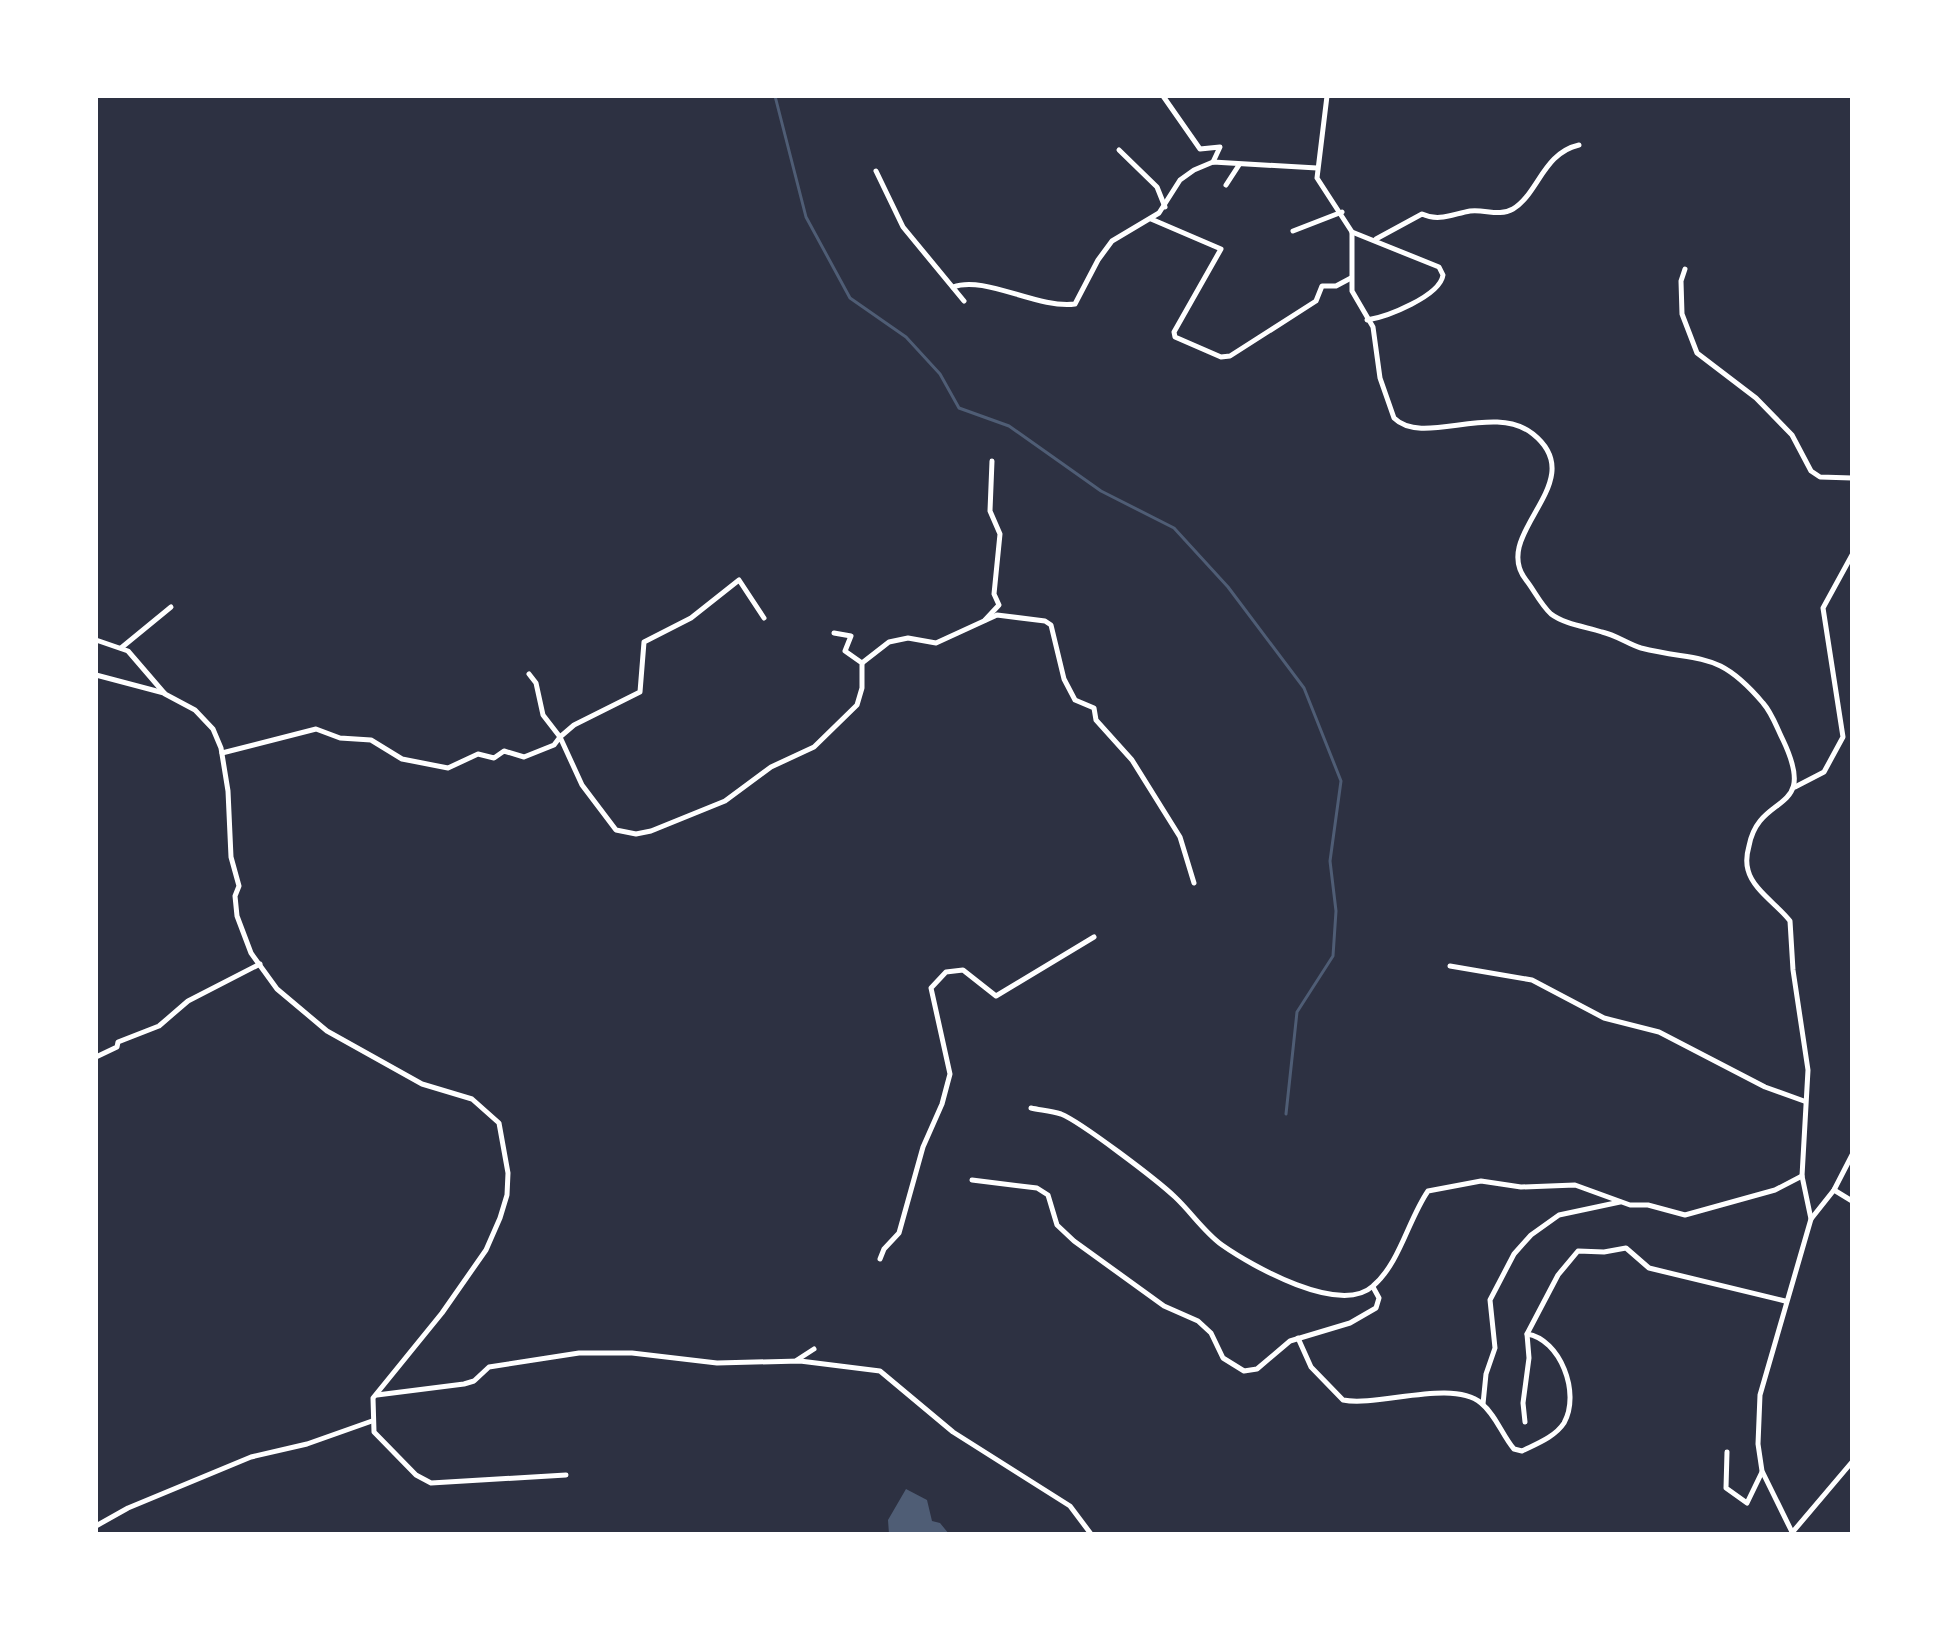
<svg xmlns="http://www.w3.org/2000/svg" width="1948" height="1630" font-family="Quicksand,sans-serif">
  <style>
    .water { fill: #4f5d75 }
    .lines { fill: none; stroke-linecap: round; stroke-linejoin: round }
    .stream { stroke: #4f5d75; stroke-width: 3 }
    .minor { stroke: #fff; stroke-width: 5 }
  </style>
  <rect width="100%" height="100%" fill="#2d3142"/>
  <polygon class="water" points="906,1489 927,1500 932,1521 940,1523 949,1534 889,1534 888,1520"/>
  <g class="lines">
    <polyline class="stream" points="775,96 806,217 850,298 906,337 940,374 959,408 1009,426 1101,491 1174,528 1228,587 1304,688 1341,781 1330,861 1336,911 1333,956 1297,1012 1286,1114"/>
    <g class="minor">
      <polyline points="1163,96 1200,149 1220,147 1213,162"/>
      <path d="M1327,96l-10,82 35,54v59l21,36 7,51 14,40c29,29 99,-16 139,16 60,48 -44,99 -7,146 8,10 15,25 25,34 13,10 36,13 51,18 14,3 26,12 39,16 60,15 76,1 122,55 9,10 14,25 20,37 36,76 -24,51 -34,106 -2,7 -3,17 -1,24 5,20 30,35 42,51l3,49 15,100 -6,106 9,43 -51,176 -2,49 4,27 30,61"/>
      <polyline points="1119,150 1157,187 1165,207"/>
      <polyline points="876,171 903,227 964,301"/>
      <polyline points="1226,185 1239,165"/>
      <polyline points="1151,219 1221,249 1174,332 1175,337 1221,357 1230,356 1316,301 1322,286 1336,286 1351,278"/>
      <polyline points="1293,231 1342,212"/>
      <path d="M1352,232l87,35 4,8c-3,21 -56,42 -76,45"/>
      <path d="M1376,239l46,-25c17,8 31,0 48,-3 15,-2 29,6 43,-2 25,-15 30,-56 66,-64"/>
      <polyline points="1685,269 1681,281 1682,314 1697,353 1756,398 1792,435 1811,471 1820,477 1852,478"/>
      <path d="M953,287c32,-12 84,22 122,17l23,-44 14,-19 47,-28 21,-33 14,-10 19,-8 104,6"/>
      <polyline points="985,620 999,605 994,594 1000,534 990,511 992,461"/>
      <polyline points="96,640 128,651 165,694 195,710 213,729 221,748 228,791 231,857 239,886 235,896 237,916 251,953 277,989 327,1031 422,1084 472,1099 499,1123 508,1173 507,1195 500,1218 486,1250 442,1313 373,1398 374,1432 416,1475 431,1483 566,1475"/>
      <polyline points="121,648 171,607"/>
      <polyline points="862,663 889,642 908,638 936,643 997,615 1045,621 1051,625 1064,679 1075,700 1094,708 1096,720 1132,760 1180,837 1194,883"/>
      <polyline points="529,674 536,683 543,715 560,737 574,725 640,692 644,642 691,618 739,580 764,618"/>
      <polyline points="96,675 164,693"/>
      <polyline points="222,753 316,729 340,738 371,740 402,759 448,768 478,754 494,758 504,751 524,757 554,745 560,737 582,785 616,830 636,834 651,831 725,801 771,767 814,747 857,705 862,688 862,663 845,651 851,636 834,633"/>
      <polyline points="1795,787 1824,772 1843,737 1823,608 1852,555"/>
      <polyline points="1450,966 1532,980 1604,1018 1659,1032 1765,1087 1804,1101"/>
      <polyline points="96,1057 117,1047 118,1042 159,1026 188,1001 260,964"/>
      <path d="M1031,1108c9,2 20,3 30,6 20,8 96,66 114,83 16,15 29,35 47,48 30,21 118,71 151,41 27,-23 35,-66 55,-95l53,-10 40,6 54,-2 55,20h18l37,10 90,-25 27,-14"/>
      <polyline points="972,1180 1037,1188 1048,1195 1057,1225 1074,1241 1164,1306 1198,1321 1211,1333 1223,1358 1244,1371 1257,1369 1290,1341 1350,1323 1376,1308 1379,1298 1373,1287"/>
      <polyline points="1834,1190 1852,1201"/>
      <polyline points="1811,1219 1834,1190 1852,1155"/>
      <polyline points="880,1259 884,1249 899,1233 923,1147 942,1104 950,1074 931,988 946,972 963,970 996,996 1094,937"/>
      <path d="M1298,1338l13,29 32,33c35,7 109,-21 138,3 15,12 21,32 33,46l8,2c14,-7 33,-14 42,-28 17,-30 -4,-84 -37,-89"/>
      <polyline points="797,1360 814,1349"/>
      <polyline points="377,1395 464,1384 474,1381 489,1367 579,1353 632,1353 717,1363 800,1361 880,1371 953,1432 1070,1506 1091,1534"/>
      <polyline points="1483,1404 1486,1374 1495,1348 1490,1300 1514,1254 1531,1235 1559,1215 1620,1202"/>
      <polyline points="1525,1422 1523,1403 1529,1358 1527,1334 1558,1275 1578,1251 1604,1252 1626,1248 1649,1268 1785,1301"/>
      <polyline points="1727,1452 1726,1488 1747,1503 1762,1472"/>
      <polyline points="96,1526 128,1508 251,1457 307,1444 372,1421"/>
      <polyline points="1791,1534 1852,1462"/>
    </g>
  </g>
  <rect width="1948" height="1630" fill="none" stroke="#ffffff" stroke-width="196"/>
</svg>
